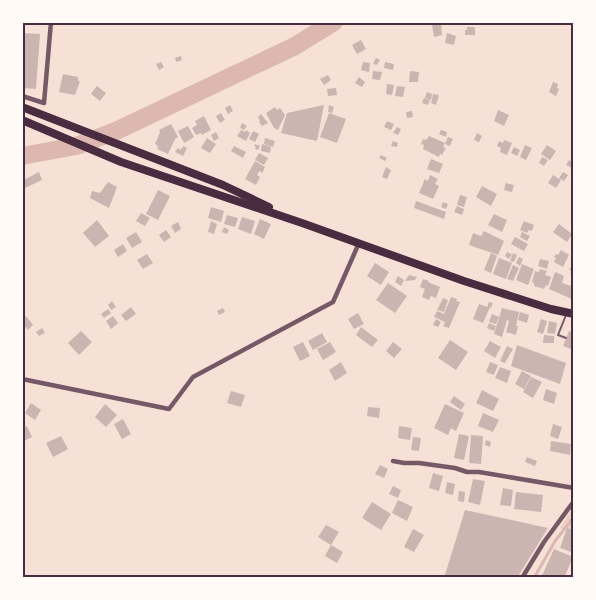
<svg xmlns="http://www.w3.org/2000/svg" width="596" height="600" font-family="'Fira Sans Condensed',sans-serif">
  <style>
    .green { fill: #ebcfc5 }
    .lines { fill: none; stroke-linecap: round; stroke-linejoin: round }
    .stream { stroke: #dcb8b0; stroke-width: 3 }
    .river { stroke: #dcb8b0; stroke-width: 18 }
    .building { fill: #ccb4b1 }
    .service { stroke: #755966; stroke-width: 2 }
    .minor { stroke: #755966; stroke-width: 4.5 }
    .trunk { stroke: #4a2c40; stroke-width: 8 }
    .neatline { fill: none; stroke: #4a2c40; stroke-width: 2 }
  </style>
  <rect width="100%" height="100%" fill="#f7e1d7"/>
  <polygon class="green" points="573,508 573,529 559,529"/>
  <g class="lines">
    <polyline class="stream" points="534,578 555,541 574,517"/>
    <polyline class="river" points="22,156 76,146 116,131 295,46 334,22"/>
  </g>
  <g class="building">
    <polygon points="441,23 442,35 434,37 432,24"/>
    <polygon points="467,27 475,27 475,35 465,35 465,30 467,30"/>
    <polygon points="22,33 40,34 36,89 22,88"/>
    <polygon points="447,33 456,36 454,45 445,43"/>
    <polygon points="361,40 366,49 357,54 352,45"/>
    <polygon points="181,56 182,60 176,62 175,58"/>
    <polygon points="376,58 380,60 377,65 373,64"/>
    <polygon points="161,62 164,67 159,70 156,64"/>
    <polygon points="363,62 370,63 369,72 361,70"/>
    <polygon points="385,62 394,64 393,70 384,68"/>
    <polygon points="373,71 382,72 380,80 372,79"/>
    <polygon points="410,71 419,72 418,82 409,82"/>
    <polygon points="63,74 78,77 78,81 80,81 75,95 59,92"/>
    <polygon points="328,75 331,80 324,85 320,79"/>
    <polygon points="359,77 365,82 362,87 355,83"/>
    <polygon points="553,82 558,84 557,88 559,89 556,96 549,92"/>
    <polygon points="387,84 394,85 392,95 386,94"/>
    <polygon points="97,86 106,93 100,101 91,94"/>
    <polygon points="397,86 405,87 403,97 395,96"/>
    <polygon points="336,88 337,95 328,96 327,89"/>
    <polygon points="427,92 432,94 431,100 425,98"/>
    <polygon points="433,94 439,95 436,105 431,103"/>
    <polygon points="424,98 430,100 428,105 422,103"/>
    <polygon points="230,105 233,111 228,114 225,108"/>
    <polygon points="324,105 317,141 281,133 287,113"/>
    <polygon points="329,105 334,107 332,113 328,112"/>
    <polygon points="275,107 277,110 280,108 285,115 278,130 274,128 266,113"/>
    <polygon points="498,110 509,115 504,126 494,121"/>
    <polygon points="412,111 413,117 407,118 406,112"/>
    <polygon points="221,113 225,120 220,123 216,116"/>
    <polygon points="329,113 346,119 337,143 320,137"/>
    <polygon points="261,114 268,123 262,126 259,122 260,121 258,117"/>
    <polygon points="204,116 211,130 202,135 201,133 196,135 192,128 197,125 195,121"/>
    <polygon points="387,121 394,124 391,130 384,127"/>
    <polygon points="242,123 247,126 244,130 240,128"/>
    <polygon points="171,124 178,137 175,139 168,154 157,149 158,146 155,144 160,132 159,130"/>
    <polygon points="188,126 194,137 184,143 178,131"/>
    <polygon points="397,127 401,129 398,135 393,133"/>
    <polygon points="241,130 245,132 246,130 250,133 246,141 237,136"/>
    <polygon points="441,130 447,132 446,137 439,134"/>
    <polygon points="253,131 259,134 255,142 249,139"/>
    <polygon points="216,132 219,138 214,141 211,135"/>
    <polygon points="477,133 482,136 479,142 474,140"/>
    <polygon points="429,136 445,143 443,147 446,148 442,155 440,154 439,157 423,149 424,145 421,144 423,139 426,140"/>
    <polygon points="448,137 453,139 450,146 445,144"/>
    <polygon points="207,138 216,144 210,153 201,148"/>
    <polygon points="265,138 275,141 273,147 264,144"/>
    <polygon points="504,140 512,143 507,155 500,152 501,148 497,146 499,141 503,143"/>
    <polygon points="393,141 398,143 397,147 391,146"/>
    <polygon points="255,144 260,146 258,150 255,149 256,147 254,146"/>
    <polygon points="262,144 271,147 270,153 261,151"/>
    <polygon points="525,145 532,148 526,160 520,157"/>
    <polygon points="547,145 556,151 550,160 541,154"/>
    <polygon points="183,146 187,148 183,156 175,152 178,148 181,150"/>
    <polygon points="234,146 246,152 243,158 231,151"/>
    <polygon points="514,147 520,150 517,156 511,153"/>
    <polygon points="259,153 268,158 264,165 255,160"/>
    <polygon points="381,155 387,158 385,161 379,158"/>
    <polygon points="542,157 548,160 544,166 539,163"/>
    <polygon points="431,159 443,164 439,173 427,169"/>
    <polygon points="569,160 574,163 574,169 566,165"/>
    <polygon points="255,161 265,167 262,173 259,171 257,175 260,177 256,185 245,179"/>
    <polygon points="386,167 391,170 387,179 382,177"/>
    <polygon points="39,172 42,180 23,189 22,181"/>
    <polygon points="563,172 568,175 564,181 559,178"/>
    <polygon points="430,175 438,179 435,184 439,186 433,199 419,193 425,179 428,181"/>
    <polygon points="553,175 561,180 556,188 548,183"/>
    <polygon points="108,182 117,187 109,208 90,198 92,191 100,193"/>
    <polygon points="506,183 514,185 512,192 504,190"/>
    <polygon points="482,186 497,194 491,206 476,197"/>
    <polygon points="158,190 170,196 158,220 146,214"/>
    <polygon points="460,195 467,197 464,207 457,205"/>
    <polygon points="416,201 446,212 444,219 414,208"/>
    <polygon points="443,202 448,204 446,209 441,207"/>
    <polygon points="457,206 464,209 462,215 454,212"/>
    <polygon points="211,207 224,211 221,222 208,218"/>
    <polygon points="141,213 150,218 145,226 136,221"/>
    <polygon points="494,214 507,220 502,232 488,225"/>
    <polygon points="227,215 238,218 235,227 224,224"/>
    <polygon points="242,217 255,221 251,234 238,229"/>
    <polygon points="260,219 271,224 264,239 254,234"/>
    <polygon points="97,220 109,236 95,247 83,233"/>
    <polygon points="211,221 217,224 214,234 208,232"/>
    <polygon points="524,221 534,225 532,231 529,230 527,233 520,230"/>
    <polygon points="178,222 181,229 175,233 171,226"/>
    <polygon points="559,224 572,234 567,242 553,232"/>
    <polygon points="224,227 229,230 227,234 222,232"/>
    <polygon points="166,230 171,237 164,242 159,235"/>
    <polygon points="484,231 504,241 498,255 469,245 473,233 481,236"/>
    <polygon points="136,232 142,242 132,248 126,238"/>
    <polygon points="522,232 530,236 527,241 520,237"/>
    <polygon points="515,237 528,244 524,251 511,244"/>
    <polygon points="123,244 127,251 118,257 114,250"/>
    <polygon points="561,250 569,255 563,267 554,262 556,258 554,257 556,254 558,255"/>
    <polygon points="507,252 512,254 509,259 505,256"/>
    <polygon points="491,253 497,256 491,273 484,270"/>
    <polygon points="513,253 517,255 514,262 510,261"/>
    <polygon points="147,254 153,263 143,269 137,260"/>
    <polygon points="519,257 523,259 520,266 516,263"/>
    <polygon points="499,258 512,263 506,279 493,274"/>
    <polygon points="540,259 549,261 547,269 538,266"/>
    <polygon points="574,262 574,276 570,274 572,271 569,270"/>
    <polygon points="375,263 389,272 381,285 367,276"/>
    <polygon points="522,264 534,269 528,285 516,280"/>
    <polygon points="513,265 519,268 513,281 507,279"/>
    <polygon points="540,269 547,271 545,275 551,277 548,286 546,285 544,289 534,286 534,283 532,282 535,271 539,272"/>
    <polygon points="555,272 564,276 562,283 574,287 574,300 549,289"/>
    <polygon points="409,275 417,277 415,280 405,281"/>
    <polygon points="398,276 404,280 401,286 395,282"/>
    <polygon points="423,279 429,281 428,282 440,287 436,298 431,296 429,300 422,297 425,289 420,287"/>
    <polygon points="388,283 407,296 395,313 376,300"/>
    <polygon points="451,297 457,299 456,301 460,302 449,328 443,326 445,322 434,317 437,311 444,314"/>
    <polygon points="443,298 448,300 444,312 437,310"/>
    <polygon points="112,301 116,307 111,310 108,305"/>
    <polygon points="489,302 493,303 491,308 490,307 483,323 473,319 479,304 487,307"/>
    <polygon points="131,307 136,314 126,321 121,315"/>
    <polygon points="223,308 225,312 219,315 217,311"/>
    <polygon points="502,308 519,312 516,326 518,326 516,335 506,332 509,321 507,320 502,337 494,334"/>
    <polygon points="108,309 111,313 104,318 101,314"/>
    <polygon points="520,312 529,315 527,323 518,320"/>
    <polygon points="358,313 364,324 354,329 348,319"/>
    <polygon points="492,314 499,317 496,324 489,322"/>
    <polygon points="26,316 33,325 28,330 22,323 22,319"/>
    <polygon points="113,316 118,323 111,329 106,321"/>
    <polygon points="436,319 441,322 438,327 433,325"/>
    <polygon points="541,319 547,321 543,334 537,332"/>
    <polygon points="549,321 557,323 555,334 547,333"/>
    <polygon points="489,323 496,326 494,331 487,328"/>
    <polygon points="361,327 378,340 372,347 356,335"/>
    <polygon points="42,328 45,333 39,336 36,332"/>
    <polygon points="81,331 92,342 79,355 68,343"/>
    <polygon points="569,331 574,333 574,350 563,346"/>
    <polygon points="322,333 327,342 313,350 308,341"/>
    <polygon points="544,335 554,336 554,343 543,343"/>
    <polygon points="450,340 468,352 456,370 438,358"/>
    <polygon points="490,341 501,347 495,358 484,351"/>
    <polygon points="303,342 310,356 300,361 293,347"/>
    <polygon points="330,342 336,352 323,360 317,349"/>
    <polygon points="393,342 402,349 394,358 386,351"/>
    <polygon points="517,345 566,363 560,384 511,366"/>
    <polygon points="507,346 513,349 505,363 500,361"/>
    <polygon points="341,362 347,373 335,381 329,370"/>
    <polygon points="490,362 498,365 494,375 486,372"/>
    <polygon points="500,367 511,371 507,383 495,378"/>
    <polygon points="522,371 531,376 524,389 515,384"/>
    <polygon points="531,377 542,382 533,398 523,392"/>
    <polygon points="546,389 557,393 554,404 543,400"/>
    <polygon points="482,390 499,399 493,411 476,403"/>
    <polygon points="231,391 245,395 241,407 227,403"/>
    <polygon points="454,396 465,404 461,410 450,402"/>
    <polygon points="31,403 41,410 35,420 25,413"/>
    <polygon points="105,404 117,415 106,427 95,417"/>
    <polygon points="445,404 464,413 456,431 451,428 448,435 434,428"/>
    <polygon points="368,407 380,408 379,418 367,416"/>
    <polygon points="483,413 499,420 493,432 478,426"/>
    <polygon points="123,419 131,434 122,439 114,424"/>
    <polygon points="553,424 562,427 558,439 550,436"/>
    <polygon points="27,426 32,437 22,442 22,428"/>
    <polygon points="399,426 412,428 410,440 398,438"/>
    <polygon points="459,434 469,436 464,460 454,458"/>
    <polygon points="471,435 483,436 481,464 469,463"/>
    <polygon points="61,436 68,449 53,457 46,443"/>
    <polygon points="413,437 421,438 419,451 411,450"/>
    <polygon points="486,440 491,442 490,447 485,445"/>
    <polygon points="551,441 571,444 570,455 550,451"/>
    <polygon points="527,457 537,461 535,466 525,462"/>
    <polygon points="380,465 388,469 384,478 375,474"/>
    <polygon points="433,473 443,476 439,491 429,488"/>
    <polygon points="473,479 485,481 480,505 468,502"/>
    <polygon points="447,482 455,484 453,495 445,493"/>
    <polygon points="393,486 401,490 398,498 389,494"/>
    <polygon points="503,488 513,490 511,506 500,505"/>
    <polygon points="459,491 465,492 464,502 458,501"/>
    <polygon points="516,492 543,495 541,512 514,509"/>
    <polygon points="398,500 413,507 407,521 392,513"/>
    <polygon points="372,502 391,514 381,530 362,518"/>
    <polygon points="465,510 548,528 517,578 444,578"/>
    <polygon points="326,525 339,532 331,545 318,537"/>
    <polygon points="567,528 574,530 574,546 571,552 560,548"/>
    <polygon points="413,529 424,535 414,552 404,547"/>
    <polygon points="331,545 343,552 337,563 325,556"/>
    <polygon points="554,549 573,557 564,578 541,578"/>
  </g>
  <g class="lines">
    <g class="service">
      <polyline points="566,315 558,335 566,338"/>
      <polyline points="571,578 574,570"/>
    </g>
    <g class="minor">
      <polyline points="22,96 44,103 51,22"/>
      <polyline points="22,379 169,409 193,377 333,302 359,243"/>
      <polyline points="393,461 404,463 419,463 455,468 467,472 479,472 497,475 574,488"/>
      <polyline points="522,578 544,542 574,501"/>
    </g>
    <g class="trunk">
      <polyline points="22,107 223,185 269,207"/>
      <polyline points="22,120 121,162 302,223 464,281 551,309 574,314"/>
    </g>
  </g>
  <rect width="596" height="600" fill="none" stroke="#fffaf5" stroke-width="48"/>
  <rect x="24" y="24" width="548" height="552" class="neatline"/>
</svg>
